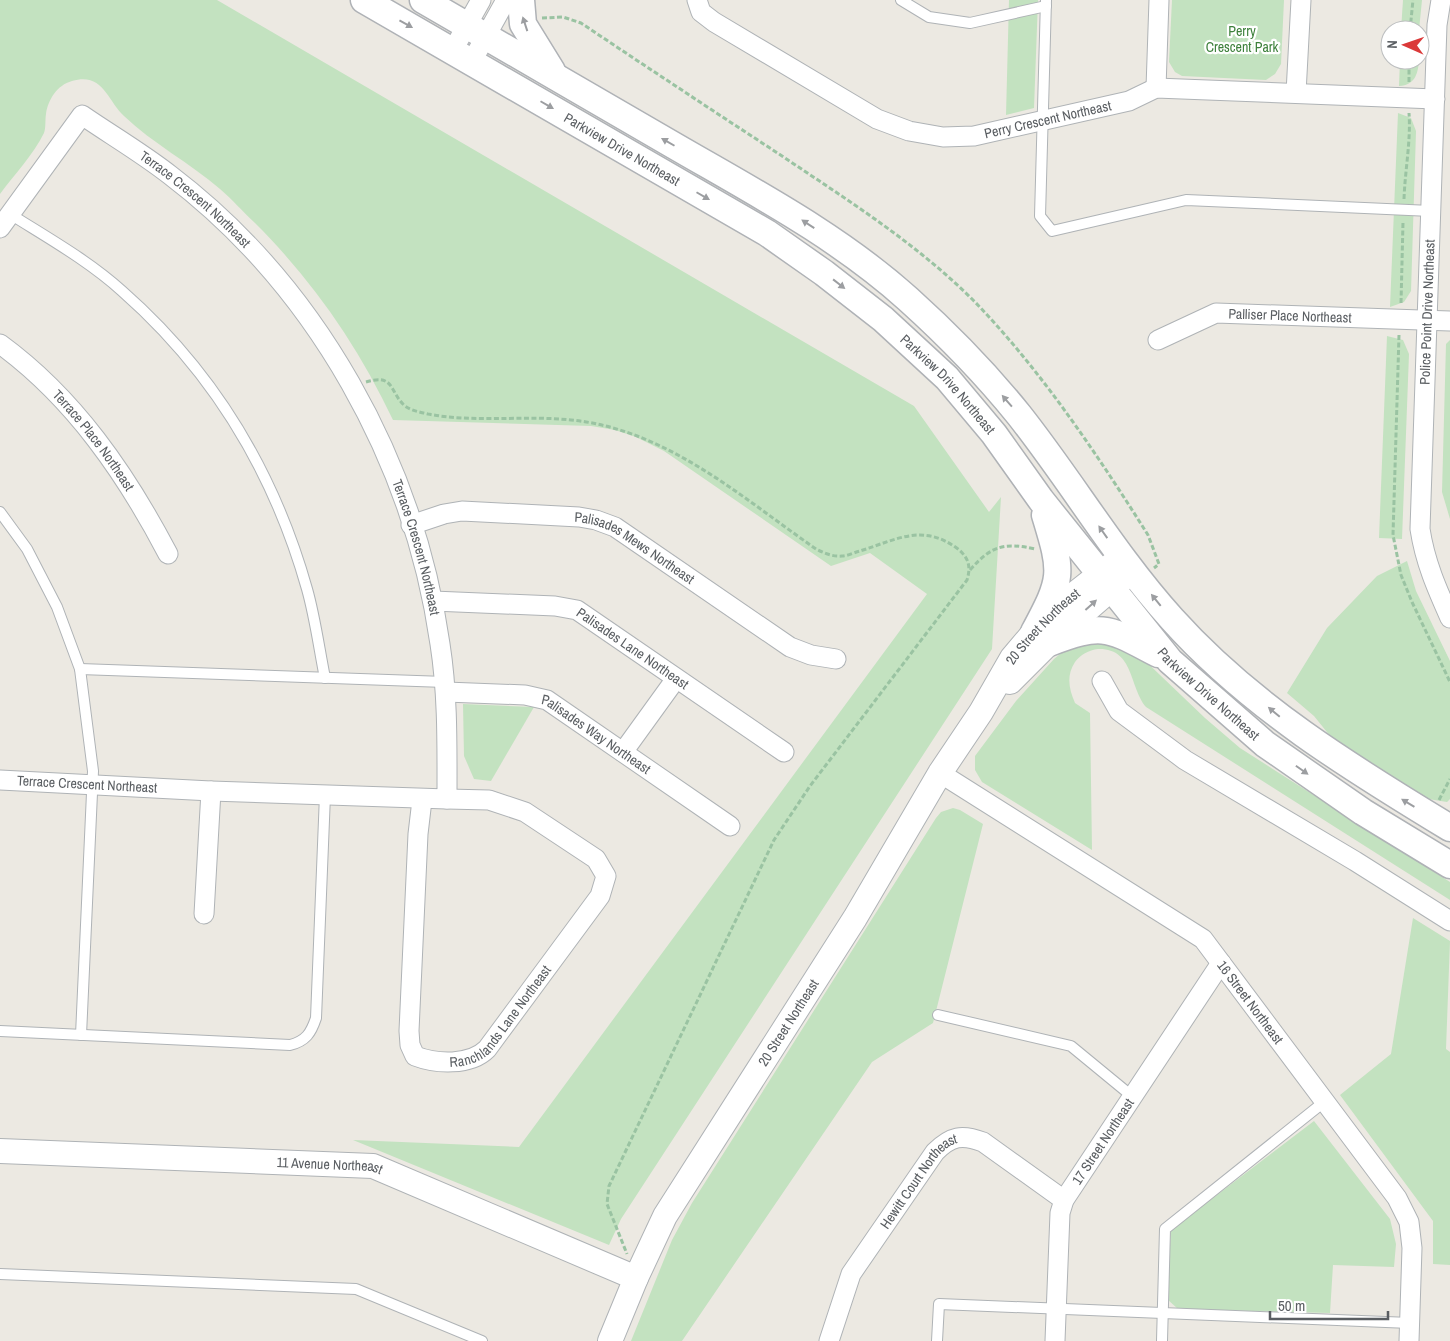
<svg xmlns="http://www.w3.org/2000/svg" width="1450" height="1341" font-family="'Archivo Narrow',sans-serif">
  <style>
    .green { fill: #c3e2c0 }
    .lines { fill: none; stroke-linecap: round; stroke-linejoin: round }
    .service-casing { stroke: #afb3b6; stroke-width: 12 }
    .minor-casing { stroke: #afb3b6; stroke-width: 21 }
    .tertiary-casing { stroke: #afb3b6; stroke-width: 26 }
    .secondary-casing { stroke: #afb2b6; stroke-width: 29 }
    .path { stroke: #9ac3a2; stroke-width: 3; stroke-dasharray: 5 2.5; stroke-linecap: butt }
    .service { stroke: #fff; stroke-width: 10 }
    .minor { stroke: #fff; stroke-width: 19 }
    .tertiary { stroke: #fff; stroke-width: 24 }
    .secondary { stroke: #fff; stroke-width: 26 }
    .oneway { fill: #9c9ea1 }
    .labels { text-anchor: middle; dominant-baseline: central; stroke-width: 4.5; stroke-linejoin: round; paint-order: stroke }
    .park-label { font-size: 14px; fill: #3d803b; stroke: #fff }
    .street-label { font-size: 14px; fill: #5a5e62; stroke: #fff }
  </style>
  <rect width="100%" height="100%" fill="#ece9e2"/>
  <g class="green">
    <path d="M0,0h217l697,406 75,106 12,-15 -9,152 -371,570 -12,26 -256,-105 166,7 408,-553 -57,-41 -39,13 -167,-115 -28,-14 -21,-7 -24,-4 -198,-6c-35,-74 -80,-139 -138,-197 -12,-11 -23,-24 -35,-34 -30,-26 -68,-46 -96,-73 -17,-16 -21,-44 -52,-35 -15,4 -24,19 -26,33 -1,6 0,14 -2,19 -11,22 -30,42 -44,61z"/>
    <polygon points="1009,0 1038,0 1034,108 1006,115"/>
    <polygon points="1172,0 1284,0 1281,64 1275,74 1266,80 1182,76 1175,72 1169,62"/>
    <polygon points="1403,0 1422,0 1419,30 1401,30"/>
    <path d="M1400,60h19c-1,14 -4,25 -20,26z"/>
    <polygon points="1398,113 1411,118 1416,131 1411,291 1404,302 1390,307"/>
    <polygon points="1387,336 1403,340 1409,354 1402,539 1379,538"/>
    <polygon points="1450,340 1450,519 1442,492 1446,344"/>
    <polygon points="1407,561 1416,591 1450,661 1450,799 1447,802 1422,798 1335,742 1314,716 1287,693 1327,628 1377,576"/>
    <path d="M1090,637l47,16 68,65 35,30 210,134v18l-304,-193c-17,-21 -12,-59 -48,-58 -9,1 -18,6 -23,13 -9,14 -6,27 0,41l15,10 2,137 -110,-68 -7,-12v-14l41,-55 38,-42 19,-16z"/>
    <polygon points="463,704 534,707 491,781 474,779 464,756"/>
    <polygon points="953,808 960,810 983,824 933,1023 872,1062 682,1341 631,1341 672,1240 692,1203 936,818 941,812"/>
    <polygon points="1413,918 1450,941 1446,1049 1450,1052 1450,1265 1433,1264 1433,1221 1340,1095 1391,1054"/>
    <polygon points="1314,1121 1390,1219 1396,1244 1394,1267 1333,1265 1330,1313 1178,1309 1167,1299 1171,1230"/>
  </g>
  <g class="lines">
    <defs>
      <g id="service">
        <polyline points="901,0 929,17 970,23 1046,6"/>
        <polyline points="1046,0 1040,216 1052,231 1186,200 1431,211"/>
        <path d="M10,214c38,24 79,47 112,77 91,80 152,181 185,298 8,28 12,59 18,89"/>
        <polyline points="0,512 27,549 57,607 80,669 93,771 81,1035"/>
        <polyline points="80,669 445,682"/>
        <polyline points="938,1015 1071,1046 1133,1097"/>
        <path d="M0,1031l290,14c16,-4 21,-12 26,-27l9,-223"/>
        <polyline points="0,1274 356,1289 482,1341"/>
        <polyline points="937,1341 939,1304 1410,1323"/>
        <polyline points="1162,1341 1165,1229 1324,1102"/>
      </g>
      <g id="minor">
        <path id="s1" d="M697,0l4,12 13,10 163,97 32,12 34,6 31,-1 155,-35 27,-13 279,11"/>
        <path d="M1441,0l-4,25 -17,504c5,33 17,60 30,89"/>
        <polyline points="453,50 481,0"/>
        <polyline points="472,61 506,0"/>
        <polyline points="1156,88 1159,0"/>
        <polyline points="1296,93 1301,0"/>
        <path id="s2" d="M0,228l82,-113c29,20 60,38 88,60 147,112 244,287 270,469 8,51 7,103 7,155l-236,-8 -211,-11"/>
        <path id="s3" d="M1158,340l58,-27 234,8"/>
        <path id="s4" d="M0,344c74,54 126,130 168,210"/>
        <path id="s5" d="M411,525l33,-11 18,-3 117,6 17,3 19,7 175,120 21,8 25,4"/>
        <path id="s6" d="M433,601l122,5 22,4 207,142"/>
        <polyline points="1102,681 1119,711 1185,760 1355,861 1450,921"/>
        <path id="s7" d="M446,692l79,3 22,5 183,126"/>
        <polyline points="623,752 675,680"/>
        <path id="s8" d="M940,773l263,166 194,259 12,24 3,26 -3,93"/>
        <path id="s9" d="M422,800l-4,34 -9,197 1,14 5,11c21,8 55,10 72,-7l113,-153 6,-20 -10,-17 -71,-47 -36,-12 -42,-1"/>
        <polyline points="204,914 211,791"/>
        <path id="s10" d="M829,1341l22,-67 84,-122c16,-16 27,-18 48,-10l81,58"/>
        <path id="s11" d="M1055,1341l5,-128 4,-13 157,-237"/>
      </g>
      <g id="tertiary">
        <polyline points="1010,682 1049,643 1125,577"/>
        <path id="s12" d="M0,1151l373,15 263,112"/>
        <path id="s13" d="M610,1341l26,-63 29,-62 190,-298 85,-145 41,-61 31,-54 22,-26 28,-28 52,-41"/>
      </g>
      <g id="secondary">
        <path id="s14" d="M364,0l403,233 57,40 59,46 64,59 47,56 47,66 129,161 95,83 98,68 87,53"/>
        <path d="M423,0c84,48 166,97 250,145 81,47 165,91 235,154 40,36 78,75 111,116 53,67 96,141 153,204 78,87 179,149 278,209"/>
        <polyline points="521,0 523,24 552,71"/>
        <path d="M1034,632c29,-54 29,-58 11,-117"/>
        <path d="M1049,643c55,-21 59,-15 109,11"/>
      </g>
    </defs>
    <use href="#service" class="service-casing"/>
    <use href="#minor" class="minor-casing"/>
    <use href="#tertiary" class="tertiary-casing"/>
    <use href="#secondary" class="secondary-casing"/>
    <g class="path">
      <path d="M542,18l21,-1 18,6c67,45 134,89 201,133 67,45 135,88 192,145 66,68 123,153 174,234l11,29 -5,4"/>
      <polyline points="1410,30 1413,0"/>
      <polyline points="1409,82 1409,60"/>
      <path d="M1404,199c1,-29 7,-58 5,-86"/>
      <polyline points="1401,303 1403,222"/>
      <polyline points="1399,335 1393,535 1401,575 1412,602 1450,682"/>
      <path d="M366,382c29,-9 23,10 39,24 7,5 15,6 23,8 46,9 96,1 143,6 95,9 170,77 245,129 8,4 17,8 26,7 6,0 13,-4 18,-5 38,-12 63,-28 98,-2 11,9 13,18 9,31l-157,206 -36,54 -165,346 -2,18 20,50"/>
      <path d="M970,570c21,-24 34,-28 65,-21"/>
      <polyline points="1439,800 1450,779"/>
    </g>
    <use href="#service" class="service"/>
    <use href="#minor" class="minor"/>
    <use href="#tertiary" class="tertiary"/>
    <use href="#secondary" class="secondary"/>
  </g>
  <defs><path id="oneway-solid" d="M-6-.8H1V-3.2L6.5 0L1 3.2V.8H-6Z" transform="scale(1.25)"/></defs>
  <g class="oneway">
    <use href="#oneway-solid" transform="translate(406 24) rotate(29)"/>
    <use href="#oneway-solid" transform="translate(525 24) rotate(-108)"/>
    <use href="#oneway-solid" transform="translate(547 105) rotate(30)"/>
    <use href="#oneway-solid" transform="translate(668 142) rotate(-150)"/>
    <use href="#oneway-solid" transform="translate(703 196) rotate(30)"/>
    <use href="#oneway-solid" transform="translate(808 224) rotate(-147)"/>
    <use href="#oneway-solid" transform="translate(839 284) rotate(38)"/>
    <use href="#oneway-solid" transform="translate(1007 401) rotate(-131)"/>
    <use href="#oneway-solid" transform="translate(1103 532) rotate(-125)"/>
    <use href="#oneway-solid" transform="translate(1156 600) rotate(-129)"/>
    <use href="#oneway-solid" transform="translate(1091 605) rotate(-42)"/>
    <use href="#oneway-solid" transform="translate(1274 712) rotate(-140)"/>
    <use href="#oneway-solid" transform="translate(1302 770) rotate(35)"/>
    <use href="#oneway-solid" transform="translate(1408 803) rotate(-149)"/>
  </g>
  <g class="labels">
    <g class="park-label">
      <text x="1242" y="31">Perry<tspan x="1242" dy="16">Crescent Park</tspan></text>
    </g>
    <g class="street-label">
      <text stroke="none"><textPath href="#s1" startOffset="394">Perry Crescent Northeast</textPath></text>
      <text stroke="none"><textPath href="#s14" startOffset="298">Parkview Drive Northeast</textPath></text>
      <text stroke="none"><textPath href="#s2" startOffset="281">Terrace Crescent Northeast</textPath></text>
      <text transform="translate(1427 312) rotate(-88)">Police Point Drive Northeast</text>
      <text stroke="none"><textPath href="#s3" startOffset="138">Palliser Place Northeast</textPath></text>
      <text stroke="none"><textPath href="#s14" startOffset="702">Parkview Drive Northeast</textPath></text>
      <text stroke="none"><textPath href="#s4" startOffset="135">Terrace Place Northeast</textPath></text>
      <text stroke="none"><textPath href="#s2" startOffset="701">Terrace Crescent Northeast</textPath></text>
      <text stroke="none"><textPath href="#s5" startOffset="234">Palisades Mews Northeast</textPath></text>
      <text stroke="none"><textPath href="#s13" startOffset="838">20 Street Northeast</textPath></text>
      <text stroke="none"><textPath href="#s6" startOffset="212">Palisades Lane Northeast</textPath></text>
      <text stroke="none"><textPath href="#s14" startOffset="1108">Parkview Drive Northeast</textPath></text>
      <text stroke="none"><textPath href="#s7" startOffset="161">Palisades Way Northeast</textPath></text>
      <text transform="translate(87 784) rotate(3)">Terrace Crescent Northeast</text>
      <text stroke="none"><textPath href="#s8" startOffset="390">16 Street Northeast</textPath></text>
      <text stroke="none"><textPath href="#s9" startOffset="364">Ranchlands Lane Northeast</textPath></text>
      <text stroke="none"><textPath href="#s13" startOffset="366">20 Street Northeast</textPath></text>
      <text stroke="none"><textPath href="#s11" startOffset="212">17 Street Northeast</textPath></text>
      <text stroke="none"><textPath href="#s12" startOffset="330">11 Avenue Northeast</textPath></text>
      <text stroke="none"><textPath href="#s10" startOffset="186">Hewitt Court Northeast</textPath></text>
    </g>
  </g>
  <g transform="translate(1405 45) rotate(272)"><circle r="24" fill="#ffffff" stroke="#bdbfc0"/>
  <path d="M0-4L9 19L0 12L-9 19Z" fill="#db3939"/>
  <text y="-8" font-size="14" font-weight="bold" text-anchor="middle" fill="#5a5e62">N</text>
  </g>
  <path d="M1270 1311v8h118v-8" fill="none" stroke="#5a5e62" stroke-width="2.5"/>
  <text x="1278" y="1311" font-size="15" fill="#5a5e62" stroke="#ffffff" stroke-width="4" paint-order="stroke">50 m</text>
</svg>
